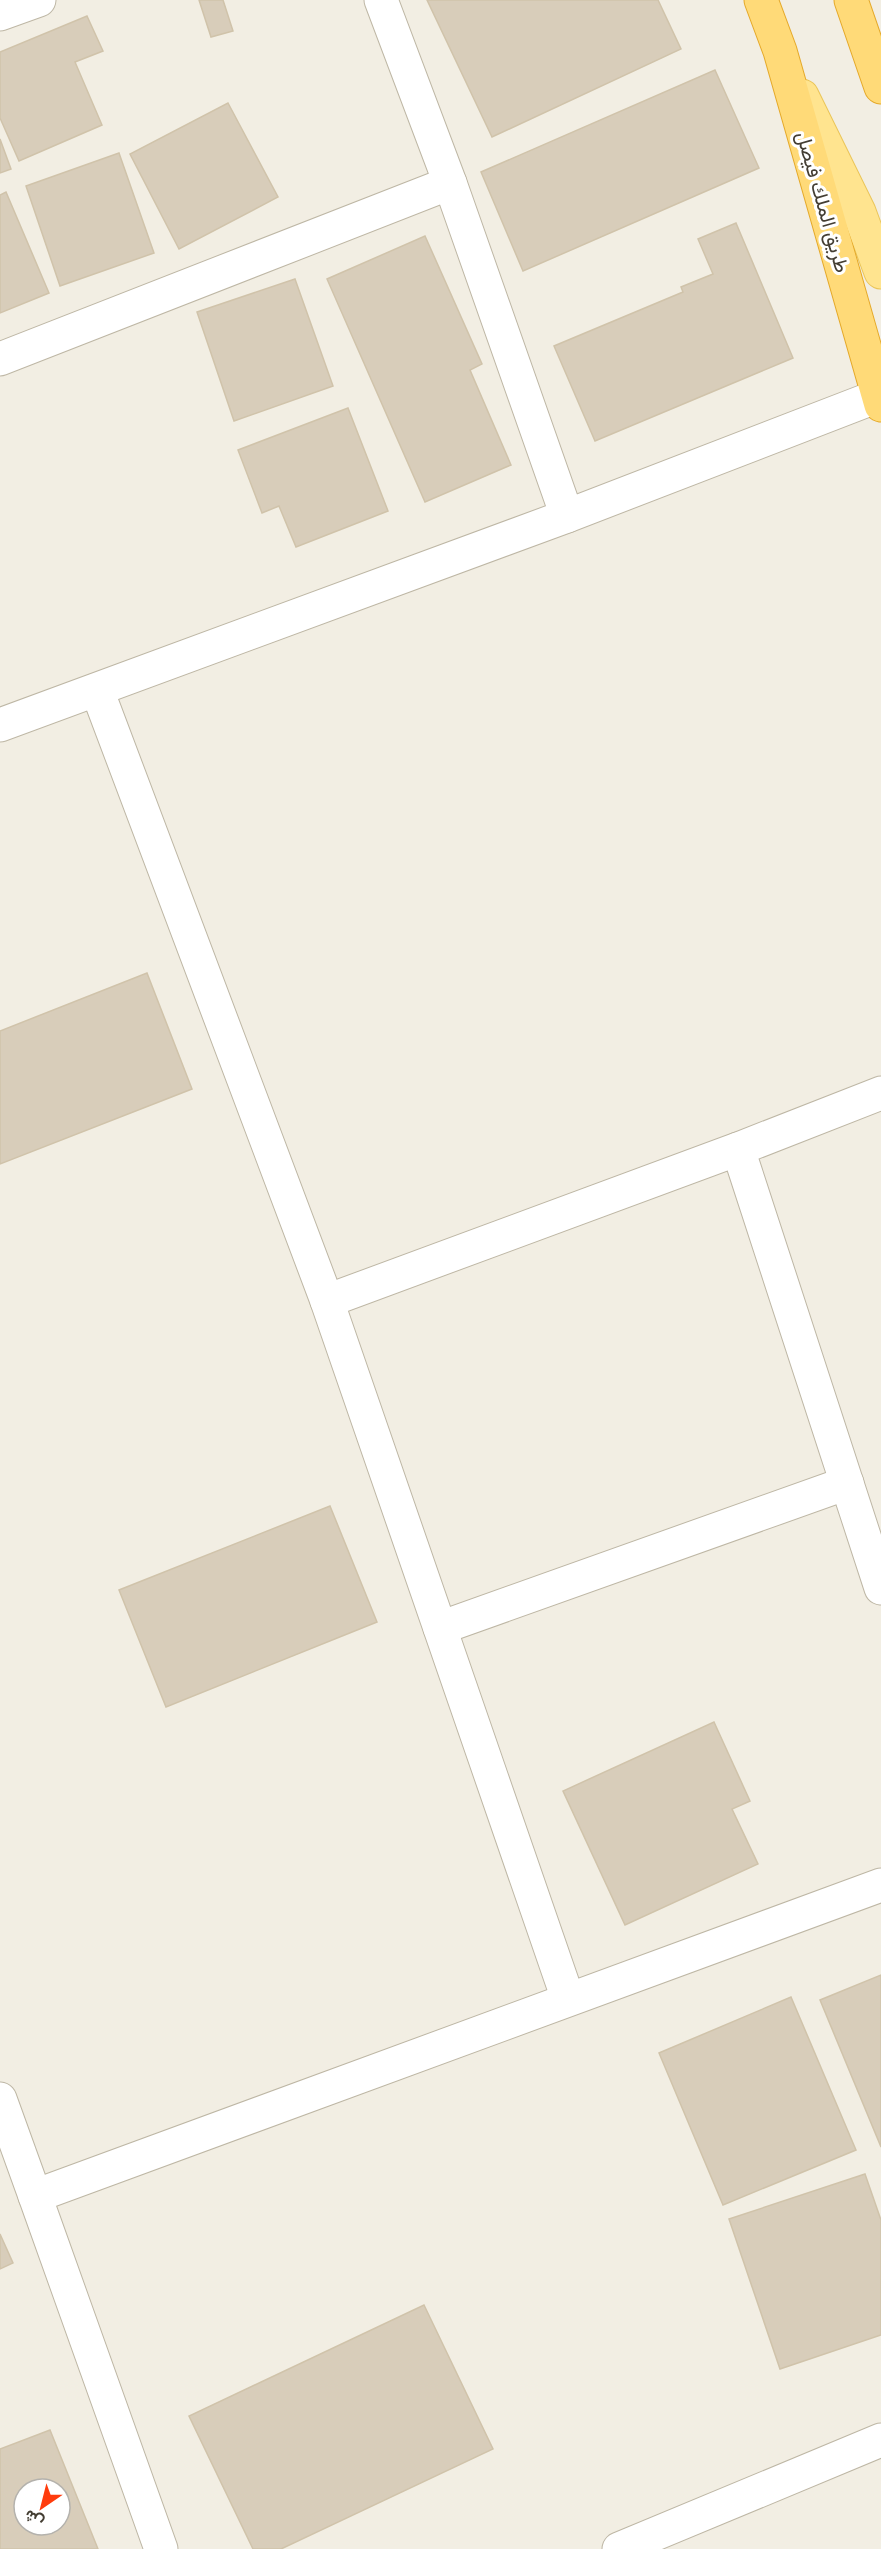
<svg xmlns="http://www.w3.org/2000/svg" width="881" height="2549" font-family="'Space Grotesk',Vazirmatn,sans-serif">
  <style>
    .building { fill: #d8cdba; stroke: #d0c3aa; stroke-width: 1.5; fill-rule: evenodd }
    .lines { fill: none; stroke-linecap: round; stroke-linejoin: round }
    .minor-casing { stroke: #beb7a5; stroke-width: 35 }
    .primary-casing { stroke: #eac559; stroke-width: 35 }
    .trunk-casing { stroke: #e5a92a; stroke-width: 35 }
    .minor { stroke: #fff; stroke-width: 33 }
    .primary { stroke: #ffe48f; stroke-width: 33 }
    .trunk { stroke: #ffda78; stroke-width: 33 }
    .labels { text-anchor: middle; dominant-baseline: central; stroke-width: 6; stroke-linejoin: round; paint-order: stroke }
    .street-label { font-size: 20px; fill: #443e33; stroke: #fff }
  </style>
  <rect width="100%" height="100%" fill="#f2eee3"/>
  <g class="building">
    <polygon points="199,0 223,0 233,31 211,37"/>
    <polygon points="427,0 658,0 681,49 492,137"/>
    <polygon points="87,16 103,51 75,62 102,125 19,161 0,118 0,52"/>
    <polygon points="715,70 759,168 523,271 481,172"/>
    <polygon points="228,103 278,197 179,249 130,154"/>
    <polygon points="0,139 11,169 0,173"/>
    <polygon points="119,153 154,253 60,286 26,186"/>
    <polygon points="6,192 49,293 0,313 0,195"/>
    <polygon points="736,223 793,358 595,441 554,346 683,292 681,287 713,274 698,239"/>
    <polygon points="425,236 482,364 470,370 511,465 425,502 327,279"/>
    <polygon points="295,279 333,386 234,421 197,312"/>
    <polygon points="348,408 388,511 296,547 279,506 262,513 238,450"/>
    <polygon points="147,973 192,1089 0,1164 0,1031"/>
    <polygon points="330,1506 377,1622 166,1707 119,1590"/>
    <polygon points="714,1722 750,1801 732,1809 758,1864 625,1925 563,1791"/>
    <polygon points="881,1975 881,2147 820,2000"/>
    <polygon points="791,1997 856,2150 723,2205 659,2053"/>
    <polygon points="865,2174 881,2220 881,2335 780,2369 729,2219"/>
    <polygon points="0,2234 13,2263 0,2269"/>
    <polygon points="424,2305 493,2449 281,2549 253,2549 189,2416"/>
    <path d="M50,2430l48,119h-98v-100zM24,2489h36v36h-36z"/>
  </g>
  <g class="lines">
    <defs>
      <g id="minor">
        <polyline points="381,0 450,183 567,516"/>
        <polyline points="0,14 39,0"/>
        <polyline points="0,359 450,183"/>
        <polyline points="97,690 327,1301"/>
        <polyline points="0,725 567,516 878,396"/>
        <polyline points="738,1149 881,1093"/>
        <polyline points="440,1628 847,1483"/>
        <polyline points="568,1999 327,1301 738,1149 881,1588"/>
        <polyline points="0,2099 35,2196"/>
        <polyline points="161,2549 35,2196 881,1885"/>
        <polyline points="619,2549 881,2440"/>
      </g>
      <polyline id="primary" points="802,96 859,212 881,272"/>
      <g id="trunk">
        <polyline points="761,0 780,51 881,405"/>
        <polyline points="851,0 881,87"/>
      </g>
    </defs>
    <use href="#minor" class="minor-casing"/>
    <use href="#primary" class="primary-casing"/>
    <use href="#trunk" class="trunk-casing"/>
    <use href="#minor" class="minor"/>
    <use href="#primary" class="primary"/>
    <use href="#trunk" class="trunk"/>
  </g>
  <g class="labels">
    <g class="street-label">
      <text transform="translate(823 202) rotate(74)">طريق الملك فيصل</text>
    </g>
  </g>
  <g transform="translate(42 2507) rotate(215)"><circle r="28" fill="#ffffff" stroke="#b4b2ad" stroke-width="1.5"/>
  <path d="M0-4.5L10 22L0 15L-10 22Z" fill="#ff3c0d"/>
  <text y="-9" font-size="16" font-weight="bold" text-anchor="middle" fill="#443e33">ش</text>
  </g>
</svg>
